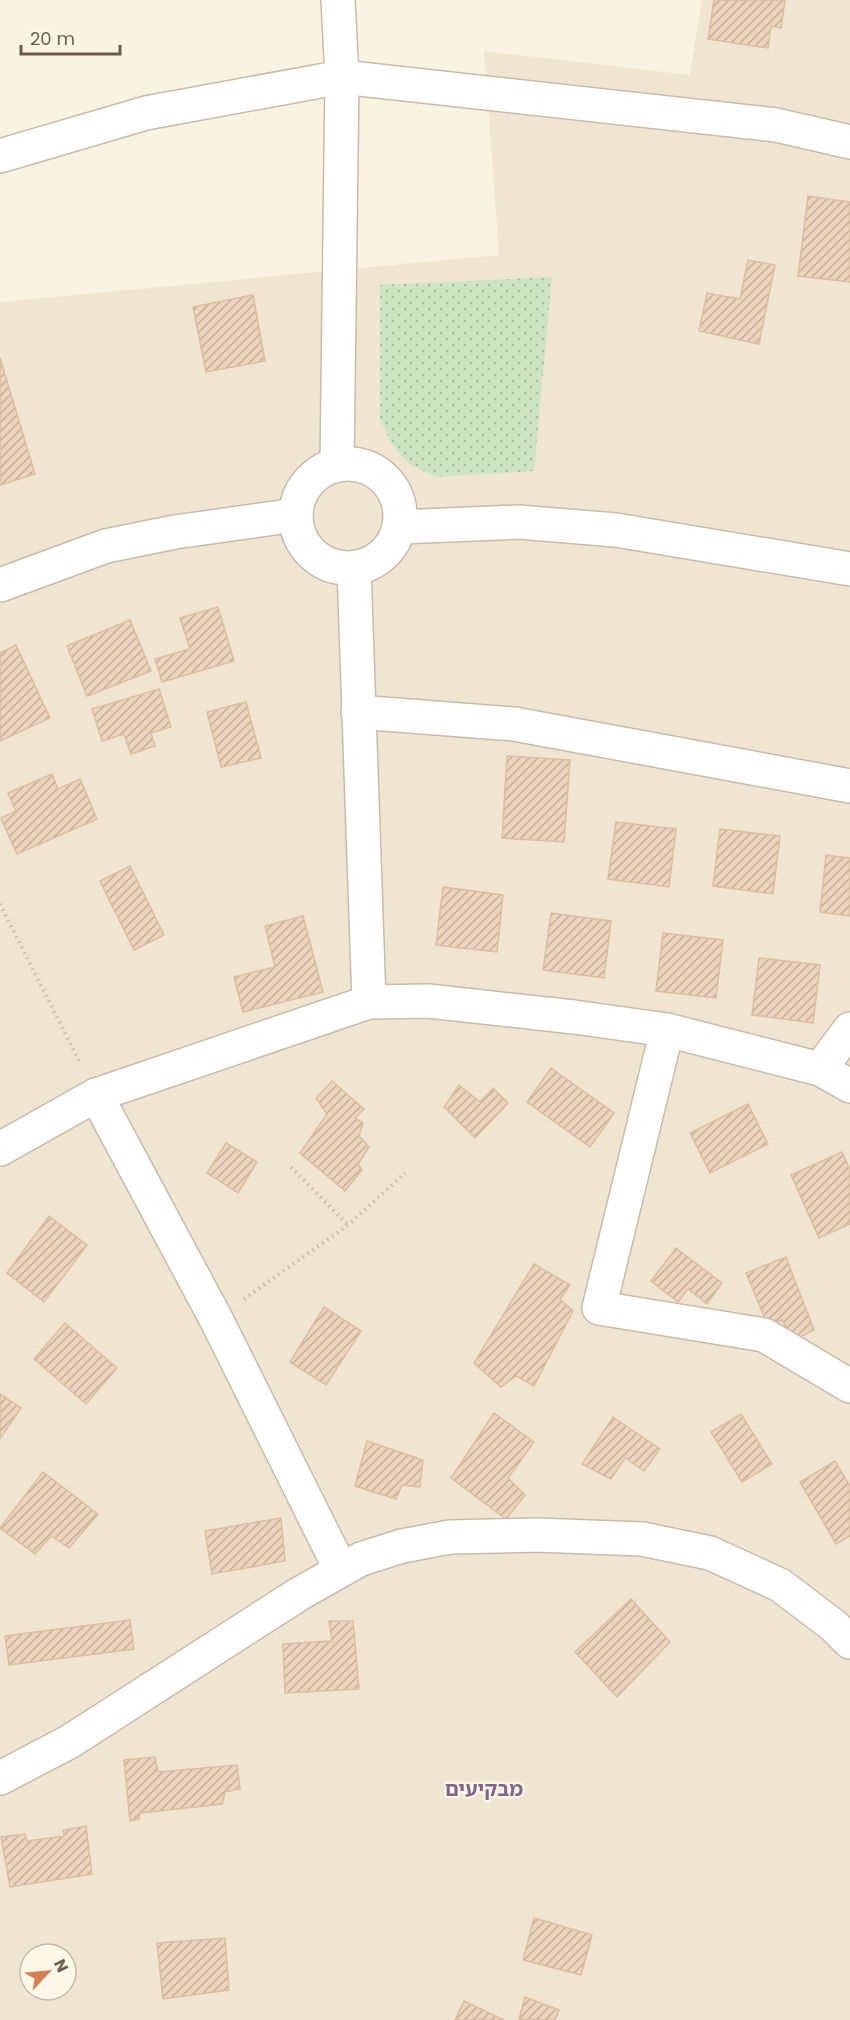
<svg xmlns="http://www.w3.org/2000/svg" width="850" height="2020" font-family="Poppins,'Noto Sans Hebrew',sans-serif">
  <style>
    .residential { fill: #f0e5d1; fill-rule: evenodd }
    .park { fill: url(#park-dots) }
    .building { fill: url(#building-hatch); stroke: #dcbd9f; stroke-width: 1.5 }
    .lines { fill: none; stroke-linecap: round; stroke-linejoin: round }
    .minor-casing { stroke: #c8bbaa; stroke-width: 36 }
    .path { stroke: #d0b8a0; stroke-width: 4; stroke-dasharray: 1.5 4.5; stroke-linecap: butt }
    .minor { stroke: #fff; stroke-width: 33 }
    .labels { text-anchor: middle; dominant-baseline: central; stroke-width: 4.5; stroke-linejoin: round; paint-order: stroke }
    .quarter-label { font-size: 20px; font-weight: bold; fill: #81648b; stroke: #fdf7e8 }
  </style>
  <defs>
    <pattern id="park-dots" width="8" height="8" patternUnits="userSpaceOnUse" patternTransform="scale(1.5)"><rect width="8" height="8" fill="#cde5c2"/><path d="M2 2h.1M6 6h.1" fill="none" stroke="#abbda0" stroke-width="1.8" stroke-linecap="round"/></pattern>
    <pattern id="building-hatch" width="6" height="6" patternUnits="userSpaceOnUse" patternTransform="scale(1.5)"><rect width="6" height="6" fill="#ecd4bd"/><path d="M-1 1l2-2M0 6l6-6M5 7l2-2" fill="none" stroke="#c3af9c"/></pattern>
  </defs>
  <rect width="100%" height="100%" fill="#f9f3e2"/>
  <path class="residential" d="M702,0h148v2020h-850v-1718l499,-47 -15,-204 206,24zM30,1954h36v36h-36z"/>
  <polygon class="park" points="552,277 534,471 436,477 409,464 391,443 380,419 380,285"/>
  <g class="building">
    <polygon points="714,0 785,0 781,28 771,26 768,48 708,39"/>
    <polygon points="808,196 850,202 850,282 798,276"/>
    <polygon points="748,260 775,265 759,344 699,331 707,293 740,299"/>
    <polygon points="253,295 265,361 206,372 193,307"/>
    <polygon points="0,358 35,474 0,485"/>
    <polygon points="218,607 234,661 162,682 155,659 190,649 180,618"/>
    <polygon points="130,620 151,671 87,696 67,646"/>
    <polygon points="16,645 50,718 0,741 0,653"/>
    <polygon points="159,689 171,727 151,733 155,746 131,754 124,734 102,741 92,709"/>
    <polygon points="246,702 261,758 221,767 207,712"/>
    <polygon points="507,756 570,760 564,842 502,838"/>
    <polygon points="52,774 58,789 80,779 97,819 17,854 1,818 16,811 8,793"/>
    <polygon points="616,822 676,829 669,887 608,879"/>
    <polygon points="720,829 780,836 773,894 713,886"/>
    <polygon points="826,855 850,858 850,916 820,912"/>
    <polygon points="130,866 164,935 134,950 100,881"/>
    <polygon points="443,887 503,895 497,952 436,945"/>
    <polygon points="551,913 611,921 604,978 543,970"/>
    <polygon points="303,916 323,992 243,1012 234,977 275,967 265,926"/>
    <polygon points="663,933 723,940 716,998 656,991"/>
    <polygon points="759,958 820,965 813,1023 752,1015"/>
    <polygon points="551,1068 614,1113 590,1147 527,1102"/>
    <polygon points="332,1081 364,1109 355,1118 363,1123 359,1136 369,1147 358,1164 362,1170 345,1191 300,1153 327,1114 316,1098"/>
    <polygon points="459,1085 480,1102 493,1088 508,1103 475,1138 444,1107"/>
    <polygon points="748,1104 768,1144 710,1173 690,1133"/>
    <polygon points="226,1143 257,1162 238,1193 207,1173"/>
    <polygon points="842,1152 850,1170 850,1224 819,1238 791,1175"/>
    <polygon points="49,1216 87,1245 44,1302 7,1273"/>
    <polygon points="676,1248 722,1283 707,1304 688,1289 678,1302 651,1281"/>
    <polygon points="786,1257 814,1330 794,1340 782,1320 768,1326 746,1273"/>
    <polygon points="534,1264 570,1285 560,1299 573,1311 534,1386 516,1376 501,1387 474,1363"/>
    <polygon points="324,1307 361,1331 326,1385 290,1362"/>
    <polygon points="65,1323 117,1368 86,1404 34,1359"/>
    <polygon points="0,1394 21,1408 0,1439"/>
    <polygon points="494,1413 534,1442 508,1478 525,1495 506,1519 451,1478"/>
    <polygon points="741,1414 772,1464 742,1482 711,1432"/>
    <polygon points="613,1417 660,1449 644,1471 625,1458 611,1479 582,1464"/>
    <polygon points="367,1441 423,1460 420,1487 402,1485 396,1499 355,1486"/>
    <polygon points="835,1461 850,1486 850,1536 836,1544 800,1482"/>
    <polygon points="43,1472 98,1514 69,1548 51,1536 35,1554 0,1528"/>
    <polygon points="281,1518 285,1561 212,1574 205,1531"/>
    <polygon points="631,1599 670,1642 617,1697 575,1652"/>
    <polygon points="130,1620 134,1649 9,1665 5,1636"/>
    <polygon points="329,1621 353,1621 359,1689 285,1693 283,1644 332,1641"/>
    <polygon points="155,1757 158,1772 237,1765 240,1789 225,1792 222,1804 140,1813 139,1819 130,1821 124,1760"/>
    <polygon points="86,1826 92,1874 10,1887 1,1837 25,1834 27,1841 64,1836 63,1830"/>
    <polygon points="534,1918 592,1935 581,1975 523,1960"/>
    <polygon points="225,1938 229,1990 163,1999 157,1943"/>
    <polygon points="525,1997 559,2010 555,2020 519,2019"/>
    <polygon points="464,2001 504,2020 455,2020"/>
  </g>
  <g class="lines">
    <defs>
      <g id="minor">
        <polyline points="0,156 146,113 342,77 776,125 850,142"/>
        <circle cx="348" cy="516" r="52"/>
        <polyline points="337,465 342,77 338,0"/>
        <polyline points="399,527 519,522 616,530 850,569"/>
        <polyline points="354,568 369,1002"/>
        <polyline points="0,585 106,546 175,532 296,515"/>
        <polyline points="358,712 514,724 850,786"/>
        <polyline points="667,1030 599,1308 764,1335 850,1386"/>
        <polyline points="820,1069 850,1029"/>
        <polyline points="96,1095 216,1319 341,1570"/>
        <polyline points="0,1149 96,1095 369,1002 428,1001 574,1017 667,1030 820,1069 850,1086"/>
        <polyline points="0,1778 69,1742 299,1594 361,1559 402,1546 450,1537 537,1535 642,1539 710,1553 780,1585 834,1626 850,1642"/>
      </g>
    </defs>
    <use href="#minor" class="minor-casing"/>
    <g class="path">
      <polyline points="0,904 81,1065"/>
      <polyline points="291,1167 348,1225"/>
      <polyline points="244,1299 348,1225 405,1173"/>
    </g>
    <use href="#minor" class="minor"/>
  </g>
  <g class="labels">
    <g class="quarter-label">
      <text x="484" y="1789">מבקיעים</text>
    </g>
  </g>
  <g transform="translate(48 1972) rotate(64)"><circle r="28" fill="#fdf7e8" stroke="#c4b9a9" stroke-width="1.5"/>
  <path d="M0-4.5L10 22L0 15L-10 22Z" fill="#d77f53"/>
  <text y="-9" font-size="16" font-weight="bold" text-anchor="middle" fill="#6e5b4b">N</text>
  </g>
  <path d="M21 45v9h99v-9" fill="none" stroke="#6e5b4b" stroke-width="3"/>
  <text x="30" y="45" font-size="18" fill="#6e5b4b" stroke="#fdf7e8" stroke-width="4.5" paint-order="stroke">20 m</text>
</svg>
